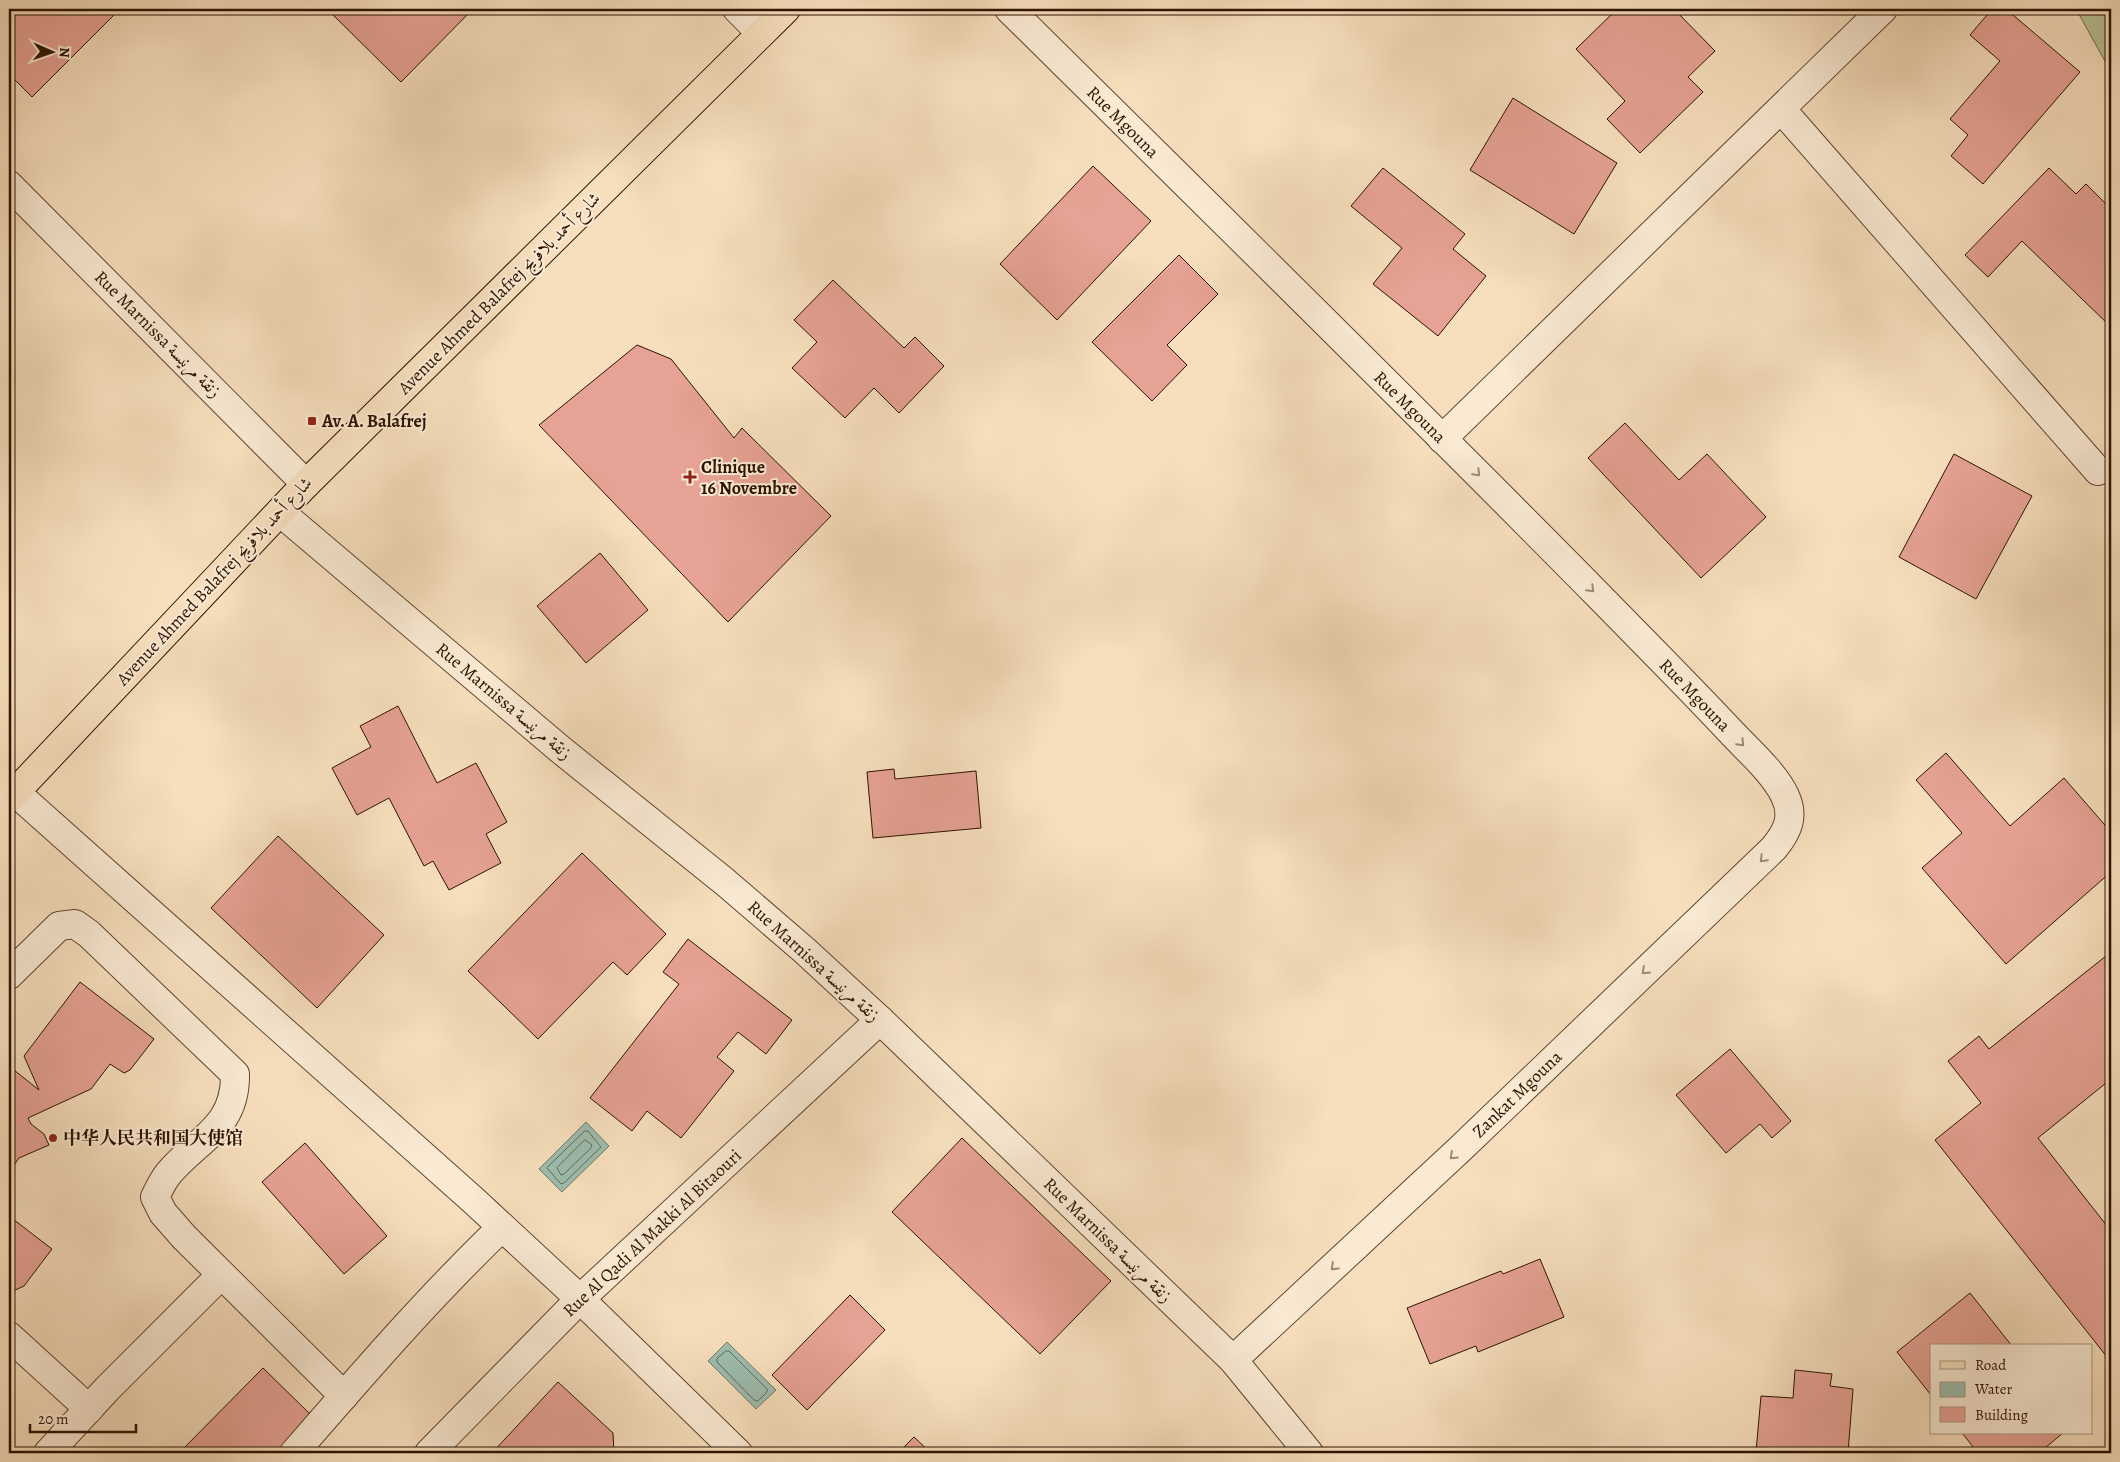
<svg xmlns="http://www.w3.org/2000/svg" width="2120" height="1462" font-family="Alegreya,Amiri,'Noto Serif SC',serif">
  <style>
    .green { fill: #b9c294; stroke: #736a4a }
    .water { fill: #9dbdaf; stroke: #707969 }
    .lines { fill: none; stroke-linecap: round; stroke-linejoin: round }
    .shore { stroke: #656858; stroke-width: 1 }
    .building { fill: #e6a294; stroke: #2d1200 }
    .minor-casing { stroke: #60452f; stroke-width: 30 }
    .major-casing { stroke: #2d1200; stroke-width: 30 }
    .minor { stroke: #faead4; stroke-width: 28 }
    .major { stroke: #f7dfbd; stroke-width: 28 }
    .oneway { stroke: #9e8975 }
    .poi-dot { fill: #8f2418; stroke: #faead4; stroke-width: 2 }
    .labels { text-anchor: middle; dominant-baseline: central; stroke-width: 4; stroke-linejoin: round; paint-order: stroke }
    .street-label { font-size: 18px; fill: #2d1200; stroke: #faead4 }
    .poi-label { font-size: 18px; font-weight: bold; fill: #2d1200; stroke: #faead4; text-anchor: start }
  </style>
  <rect width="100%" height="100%" fill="#f7dfbd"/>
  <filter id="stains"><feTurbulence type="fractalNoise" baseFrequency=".004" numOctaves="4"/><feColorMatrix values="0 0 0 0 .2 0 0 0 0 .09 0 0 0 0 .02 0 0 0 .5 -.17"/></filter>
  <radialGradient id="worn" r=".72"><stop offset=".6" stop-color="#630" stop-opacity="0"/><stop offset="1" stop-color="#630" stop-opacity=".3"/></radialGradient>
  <polygon class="green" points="2076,9 2111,9 2111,72"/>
  <g class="water">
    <polygon points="586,1122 609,1146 562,1192 539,1169"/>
    <polygon points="727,1342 776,1390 756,1409 708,1361"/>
  </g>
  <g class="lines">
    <g class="shore">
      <polygon points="585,1131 588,1131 601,1147 564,1183 561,1184 547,1168"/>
      <polygon points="585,1140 591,1144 592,1147 564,1174 561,1175 557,1168"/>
      <polygon points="726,1351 729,1351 767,1389 767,1392 758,1401 754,1400 717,1362 717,1359"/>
    </g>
  </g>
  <g class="building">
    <polygon points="9,9 120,9 32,97 9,74"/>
    <polygon points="327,9 473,9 401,82"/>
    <polygon points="1617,9 1674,9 1715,51 1688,77 1703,92 1640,153 1607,119 1625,101 1576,49"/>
    <polygon points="1992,9 2006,9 2080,72 1983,184 1951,156 1968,135 1950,119 2000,61 1970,35"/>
    <polygon points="1513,98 1617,163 1574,234 1470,170"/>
    <polygon points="1093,166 1151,221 1057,320 1000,264"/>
    <polygon points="1383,168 1465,234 1453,249 1486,276 1438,336 1373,284 1402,248 1351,206"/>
    <polygon points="2049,168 2076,194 2086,184 2111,209 2111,255 2105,261 2111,267 2111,327 2022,241 1988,277 1965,255"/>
    <polygon points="1179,255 1218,294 1167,345 1187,365 1152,401 1092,342"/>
    <polygon points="833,280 904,348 915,337 944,366 899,413 874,388 845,418 792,368 817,342 794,320"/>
    <polygon points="637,345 671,359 734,438 742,428 831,516 728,622 539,425"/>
    <polygon points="1625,423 1679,480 1707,454 1766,517 1701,578 1588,458"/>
    <polygon points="1954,454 2032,496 1976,599 1899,557"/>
    <polygon points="600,553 648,610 586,663 537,606"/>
    <polygon points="398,706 437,783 476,763 507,822 486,834 501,863 449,890 433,861 424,866 389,798 357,815 332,768 371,747 360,726"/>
    <polygon points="1946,753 2010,826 2064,778 2111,832 2111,872 2006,964 1922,868 1962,833 1916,780"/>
    <polygon points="894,769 895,779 976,771 981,828 873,838 867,772"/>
    <polygon points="278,836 384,935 317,1008 211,908"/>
    <polygon points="582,853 666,934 627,975 613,962 538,1039 468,971"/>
    <polygon points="688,939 792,1020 766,1054 738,1032 717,1057 734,1071 681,1138 647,1111 632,1131 590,1098 679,984 663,972"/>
    <polygon points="2111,952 2111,1079 2038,1138 2111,1231 2111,1362 1935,1140 1981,1103 1948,1061 1979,1036 1989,1049"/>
    <polygon points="80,982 154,1039 130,1070 124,1073 110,1064 91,1089 28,1118 31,1124 44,1134 49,1145 19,1158 9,1172 9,1066 39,1090 24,1056"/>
    <polygon points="1730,1049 1791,1121 1772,1138 1760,1124 1726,1153 1676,1095"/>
    <polygon points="962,1138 1111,1281 1040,1354 892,1212"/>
    <polygon points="305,1143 387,1236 344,1274 262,1182"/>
    <polygon points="9,1216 52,1249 24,1286 9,1293"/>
    <polygon points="1540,1259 1564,1317 1478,1352 1476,1346 1430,1364 1407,1308 1501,1271 1503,1274"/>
    <polygon points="1970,1293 2012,1346 1931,1346 1931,1395 1897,1352"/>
    <polygon points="850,1295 885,1330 807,1410 772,1375"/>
    <polygon points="263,1368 312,1416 275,1453 179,1453"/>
    <polygon points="1795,1370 1832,1374 1830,1386 1853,1389 1848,1453 1734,1453 1734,1450 1756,1452 1761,1396 1793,1398"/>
    <polygon points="558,1382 613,1433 614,1453 492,1453"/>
    <polygon points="1962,1433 2063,1433 2039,1453 1978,1453"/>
    <polygon points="914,1437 931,1453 898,1453"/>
  </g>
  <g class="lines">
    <defs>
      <g id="minor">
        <polyline points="737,9 761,33"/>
        <path d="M1009,9c197,195 395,389 589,586 45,46 90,91 134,138 17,18 43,41 53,63 10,21 2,36 -11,52l-315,302 -226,210"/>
        <polyline points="1781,109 2098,471"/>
        <polyline points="9,185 306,484"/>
        <polyline points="1442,439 1883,9"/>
        <polyline points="280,512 561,750 725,882 804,950 880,1020 1233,1360 1309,1453"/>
        <polyline points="15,792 473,1200 580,1299 738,1453"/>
        <path d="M9,975l50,-49 16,-2 14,10 146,140c1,53 -36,64 -66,99 -6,7 -10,16 -14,24l8,16 21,24 160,159"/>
        <polyline points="9,1336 89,1409"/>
        <polyline points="48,1453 107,1389 221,1275"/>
        <path d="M294,1453c67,-77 134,-155 208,-226"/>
        <polyline points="429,1453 580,1299 880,1020"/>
      </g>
      <polyline id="major" points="9,799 306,484 786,9"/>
    </defs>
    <use href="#minor" class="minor-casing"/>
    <use href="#major" class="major-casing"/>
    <use href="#minor" class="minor"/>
    <use href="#major" class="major"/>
  </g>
  <defs><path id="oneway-chevron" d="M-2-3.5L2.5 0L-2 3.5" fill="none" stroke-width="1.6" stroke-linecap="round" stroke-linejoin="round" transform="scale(1.25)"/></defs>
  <g class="oneway">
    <use href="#oneway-chevron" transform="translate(1477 473) rotate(45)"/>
    <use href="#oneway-chevron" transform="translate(1591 589) rotate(45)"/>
    <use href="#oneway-chevron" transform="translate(1741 743) rotate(47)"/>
    <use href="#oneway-chevron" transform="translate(1763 859) rotate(135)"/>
    <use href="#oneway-chevron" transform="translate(1645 971) rotate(137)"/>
    <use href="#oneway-chevron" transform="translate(1453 1156) rotate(137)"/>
    <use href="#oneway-chevron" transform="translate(1334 1267) rotate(137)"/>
  </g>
  <g class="poi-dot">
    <rect x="307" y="416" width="10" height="10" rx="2.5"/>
    <path d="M687.5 469.5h5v5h5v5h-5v5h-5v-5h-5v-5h5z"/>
    <circle cx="53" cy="1138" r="5"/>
  </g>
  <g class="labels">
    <g class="street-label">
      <text transform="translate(1123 122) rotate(45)">Rue Mgouna</text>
      <text transform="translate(499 293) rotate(-45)">Avenue Ahmed Balafrej شارع أحمد بلافريج</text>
      <text transform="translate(158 334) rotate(45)">Rue Marnissa زنقة مرنيسة</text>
      <text transform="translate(1410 407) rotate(45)">Rue Mgouna</text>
      <text transform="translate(214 581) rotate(-47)">Avenue Ahmed Balafrej شارع أحمد بلافريج</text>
      <text transform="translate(1695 695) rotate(46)">Rue Mgouna</text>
      <text transform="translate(504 701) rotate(40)">Rue Marnissa زنقة مرنيسة</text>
      <text transform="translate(814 961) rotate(42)">Rue Marnissa زنقة مرنيسة</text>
      <text transform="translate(1517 1094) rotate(-44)">Zankat Mgouna</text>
      <text transform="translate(652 1233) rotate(-43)">Rue Al Qadi Al Makki Al Bitaouri</text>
      <text transform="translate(1108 1240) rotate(44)">Rue Marnissa زنقة مرنيسة</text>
    </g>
    <g class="poi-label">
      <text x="322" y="421">Av. A. Balafrej</text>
      <text x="701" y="467">Clinique<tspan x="701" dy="21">16 Novembre</tspan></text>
      <text x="63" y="1138">中华人民共和国大使馆</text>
    </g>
  </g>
  <rect width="2120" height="1462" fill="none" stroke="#f7dfbd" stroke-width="30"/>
  <rect x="10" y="10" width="2100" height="1442" fill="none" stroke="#2d1200" stroke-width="2.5"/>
  <rect x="15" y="15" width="2090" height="1432" fill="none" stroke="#2d1200"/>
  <rect x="1930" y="1344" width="162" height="90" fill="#faead4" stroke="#a8947f"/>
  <rect x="1940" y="1361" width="25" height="8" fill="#f7dfbd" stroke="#a8947f"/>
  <text x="1975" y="1370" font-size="15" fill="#2d1200">Road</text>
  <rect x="1940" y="1382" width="25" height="15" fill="#9dbdaf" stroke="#a8947f"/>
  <text x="1975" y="1394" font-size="15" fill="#2d1200">Water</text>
  <rect x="1940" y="1407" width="25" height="15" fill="#e6a294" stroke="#a8947f"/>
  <text x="1975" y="1420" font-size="15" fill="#2d1200">Building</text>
  <g transform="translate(52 52) rotate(92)" stroke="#faead4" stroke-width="4" paint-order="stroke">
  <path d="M0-4L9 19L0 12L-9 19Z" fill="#2d1200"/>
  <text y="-8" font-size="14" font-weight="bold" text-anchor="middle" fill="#2d1200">N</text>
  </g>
  <path d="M30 1424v8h106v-8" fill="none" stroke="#2d1200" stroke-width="2.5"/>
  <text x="38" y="1424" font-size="15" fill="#2d1200" stroke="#faead4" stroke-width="4" paint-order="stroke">20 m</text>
  <rect width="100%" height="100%" filter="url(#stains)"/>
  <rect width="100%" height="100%" fill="url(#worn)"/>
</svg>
